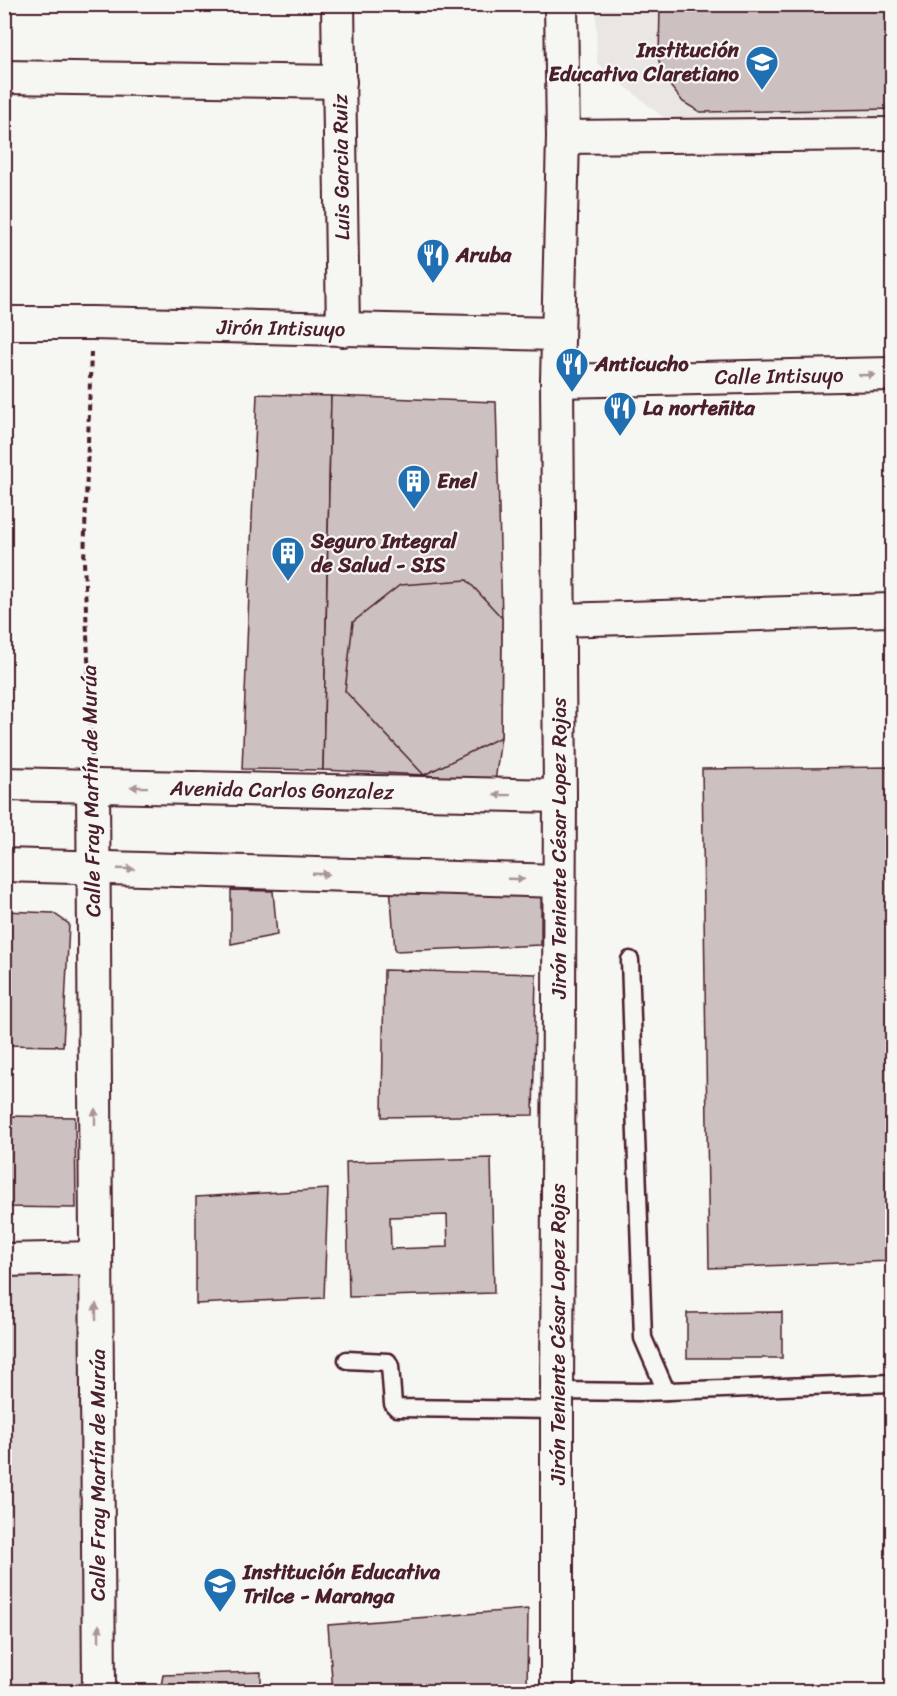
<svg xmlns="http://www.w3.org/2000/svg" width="897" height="1696" font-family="Sriracha,sans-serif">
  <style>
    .built { fill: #e9e6e3 }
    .green { fill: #ddd6d5; stroke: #947a80; stroke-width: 1.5 }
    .building { fill: #ccc1c0; stroke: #4a1f2b; stroke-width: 1.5; fill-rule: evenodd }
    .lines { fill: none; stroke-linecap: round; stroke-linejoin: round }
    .lane-casing { stroke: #4a1f2b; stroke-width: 21 }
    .street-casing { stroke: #4a1f2b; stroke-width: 36 }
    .path { stroke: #4a1f2b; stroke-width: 4; stroke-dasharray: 6 4.5; stroke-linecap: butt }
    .lane { stroke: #f6f6f2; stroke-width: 16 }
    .street { stroke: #f6f6f2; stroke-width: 32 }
    .oneway { fill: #a99598 }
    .labels { text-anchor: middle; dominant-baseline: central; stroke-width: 4.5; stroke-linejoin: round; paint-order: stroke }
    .poi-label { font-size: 21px; font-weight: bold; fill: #4a1f2b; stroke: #f6f6f2; text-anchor: start }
    .street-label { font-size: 21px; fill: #4a1f2b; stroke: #f6f6f2 }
  </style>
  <rect width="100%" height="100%" fill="#f6f6f2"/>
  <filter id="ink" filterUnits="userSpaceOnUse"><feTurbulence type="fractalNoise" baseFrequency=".0167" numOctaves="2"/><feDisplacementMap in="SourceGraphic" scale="12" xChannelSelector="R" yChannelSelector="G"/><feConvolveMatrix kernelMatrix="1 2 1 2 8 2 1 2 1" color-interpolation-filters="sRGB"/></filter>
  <g filter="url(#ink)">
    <polygon class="built" points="596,5 892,5 892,119 669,122 597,63"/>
    <polygon class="green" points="87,1270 90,1691 5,1691 5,1272"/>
    <g class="building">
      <polygon points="660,4 892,4 892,109 700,112 683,102 663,77 659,61"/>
      <polygon points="257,394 331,396 323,770 242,769"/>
      <polygon points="331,396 496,402 502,618 501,737 495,782 424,775 323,770"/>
      <polygon points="467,580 502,618 501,737 424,775 345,691 353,622 400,585"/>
      <polygon points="892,767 892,1261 709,1268 702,769"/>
      <polygon points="390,886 541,890 541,945 395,951"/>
      <polygon points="231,890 273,891 277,935 231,944"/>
      <polygon points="4,911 53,913 69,924 63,1046 4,1045"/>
      <polygon points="384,970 536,974 533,1115 382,1117"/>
      <polygon points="4,1116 75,1117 76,1208 4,1207"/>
      <path d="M491,1158l3,135 -145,4 -3,-135zM447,1215l1,32 -57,2 -1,-32z"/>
      <polygon points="328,1189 324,1298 196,1304 196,1197"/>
      <polygon points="782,1312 782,1358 687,1358 687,1313"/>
      <polygon points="528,1609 527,1692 333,1692 328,1625"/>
      <polygon points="261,1672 261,1692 160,1692 163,1675"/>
    </g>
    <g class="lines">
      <defs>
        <g id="lane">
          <polyline points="630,960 643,1338 666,1391"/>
          <polyline points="347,1360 388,1362 390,1366 393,1404 397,1408 557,1410"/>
          <polyline points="557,1391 641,1392 892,1383"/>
        </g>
        <g id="street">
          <polyline points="338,4 343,330"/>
          <polyline points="4,77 340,82"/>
          <polyline points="563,137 892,134"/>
          <polyline points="4,323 92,323 558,334"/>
          <polyline points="557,381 892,374"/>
          <polyline points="559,620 892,610"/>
          <polyline points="4,784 560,796"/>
          <polyline points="93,786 99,1692"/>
          <polyline points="4,865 560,881"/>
          <polyline points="4,1260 96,1258"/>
          <polyline points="557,1692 557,1391 560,796 557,381 563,137 561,4"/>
        </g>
      </defs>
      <use href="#lane" class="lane-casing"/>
      <use href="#street" class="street-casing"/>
      <polyline class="path" points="91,352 84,561 92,756"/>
      <use href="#lane" class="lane"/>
      <use href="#street" class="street"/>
    </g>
    <defs><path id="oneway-solid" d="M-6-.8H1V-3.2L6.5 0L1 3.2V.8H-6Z" transform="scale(1.5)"/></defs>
    <g class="oneway">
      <use href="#oneway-solid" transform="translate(867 375) rotate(-1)"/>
      <use href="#oneway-solid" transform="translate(139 787) rotate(-179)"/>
      <use href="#oneway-solid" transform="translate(502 795) rotate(-179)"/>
      <use href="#oneway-solid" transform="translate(126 869) rotate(2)"/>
      <use href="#oneway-solid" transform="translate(321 874) rotate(2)"/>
      <use href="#oneway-solid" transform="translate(516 879) rotate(2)"/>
      <use href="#oneway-solid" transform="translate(95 1117) rotate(-90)"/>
      <use href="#oneway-solid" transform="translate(96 1312) rotate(-90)"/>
      <use href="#oneway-solid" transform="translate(99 1633) rotate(-90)"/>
    </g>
  </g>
  <defs>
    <symbol id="school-pin" viewBox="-11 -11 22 30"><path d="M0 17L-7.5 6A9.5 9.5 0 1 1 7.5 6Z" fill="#1f6fb2" stroke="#f6f6f2"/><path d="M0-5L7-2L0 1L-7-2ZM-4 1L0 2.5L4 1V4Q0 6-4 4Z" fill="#fff"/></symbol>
    <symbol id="restaurant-pin" viewBox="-11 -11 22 30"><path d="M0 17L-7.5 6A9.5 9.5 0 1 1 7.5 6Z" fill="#1f6fb2" stroke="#f6f6f2"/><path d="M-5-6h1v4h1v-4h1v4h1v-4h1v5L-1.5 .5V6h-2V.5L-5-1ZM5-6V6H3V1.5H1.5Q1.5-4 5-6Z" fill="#fff"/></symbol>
    <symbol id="building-pin" viewBox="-11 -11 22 30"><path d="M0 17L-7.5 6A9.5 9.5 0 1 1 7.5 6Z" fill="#1f6fb2" stroke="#f6f6f2"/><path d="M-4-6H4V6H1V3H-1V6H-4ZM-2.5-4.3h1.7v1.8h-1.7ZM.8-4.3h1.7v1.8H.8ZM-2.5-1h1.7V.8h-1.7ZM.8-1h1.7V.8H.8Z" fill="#fff"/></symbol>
  </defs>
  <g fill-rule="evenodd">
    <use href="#school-pin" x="743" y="43" width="38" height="52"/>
    <use href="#restaurant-pin" x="414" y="236" width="38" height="52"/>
    <use href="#restaurant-pin" x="553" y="345" width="38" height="52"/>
    <use href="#restaurant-pin" x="601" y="389" width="38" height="52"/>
    <use href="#building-pin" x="395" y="462" width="38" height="52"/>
    <use href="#building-pin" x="269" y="534" width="38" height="52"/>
    <use href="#school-pin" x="201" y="1565" width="38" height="52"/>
  </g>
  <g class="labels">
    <g class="poi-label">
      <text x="739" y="50" text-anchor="end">Institución<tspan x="739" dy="24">Educativa Claretiano</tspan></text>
      <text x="456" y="255">Aruba</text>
      <text x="595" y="364">Anticucho</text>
      <text x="643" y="408">La norteñita</text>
      <text x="437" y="481">Enel</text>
      <text x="311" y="541">Seguro Integral<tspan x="311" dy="24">de Salud - SIS</tspan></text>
      <text x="243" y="1572">Institución Educativa<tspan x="243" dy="24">Trilce - Maranga</tspan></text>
    </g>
    <g class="street-label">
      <text transform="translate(341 167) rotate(-91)">Luis Garcia Ruiz</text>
      <text transform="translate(281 328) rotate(1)">Jirón Intisuyo</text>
      <text transform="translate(779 376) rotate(-1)">Calle Intisuyo</text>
      <text transform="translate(282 790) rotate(1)">Avenida Carlos Gonzalez</text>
      <text transform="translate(91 791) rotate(-91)">Calle Fray Martín de Murúa</text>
      <text transform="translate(559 848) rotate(-90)">Jirón Teniente César Lopez Rojas</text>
      <text transform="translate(558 1334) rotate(-90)">Jirón Teniente César Lopez Rojas</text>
      <text transform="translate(98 1475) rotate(-90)">Calle Fray Martín de Murúa</text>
    </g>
  </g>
  <rect width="897" height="1696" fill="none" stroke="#f6f6f2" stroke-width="24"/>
  <rect x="12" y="12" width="873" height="1672" fill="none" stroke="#4a1f2b" stroke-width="2" filter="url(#ink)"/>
</svg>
